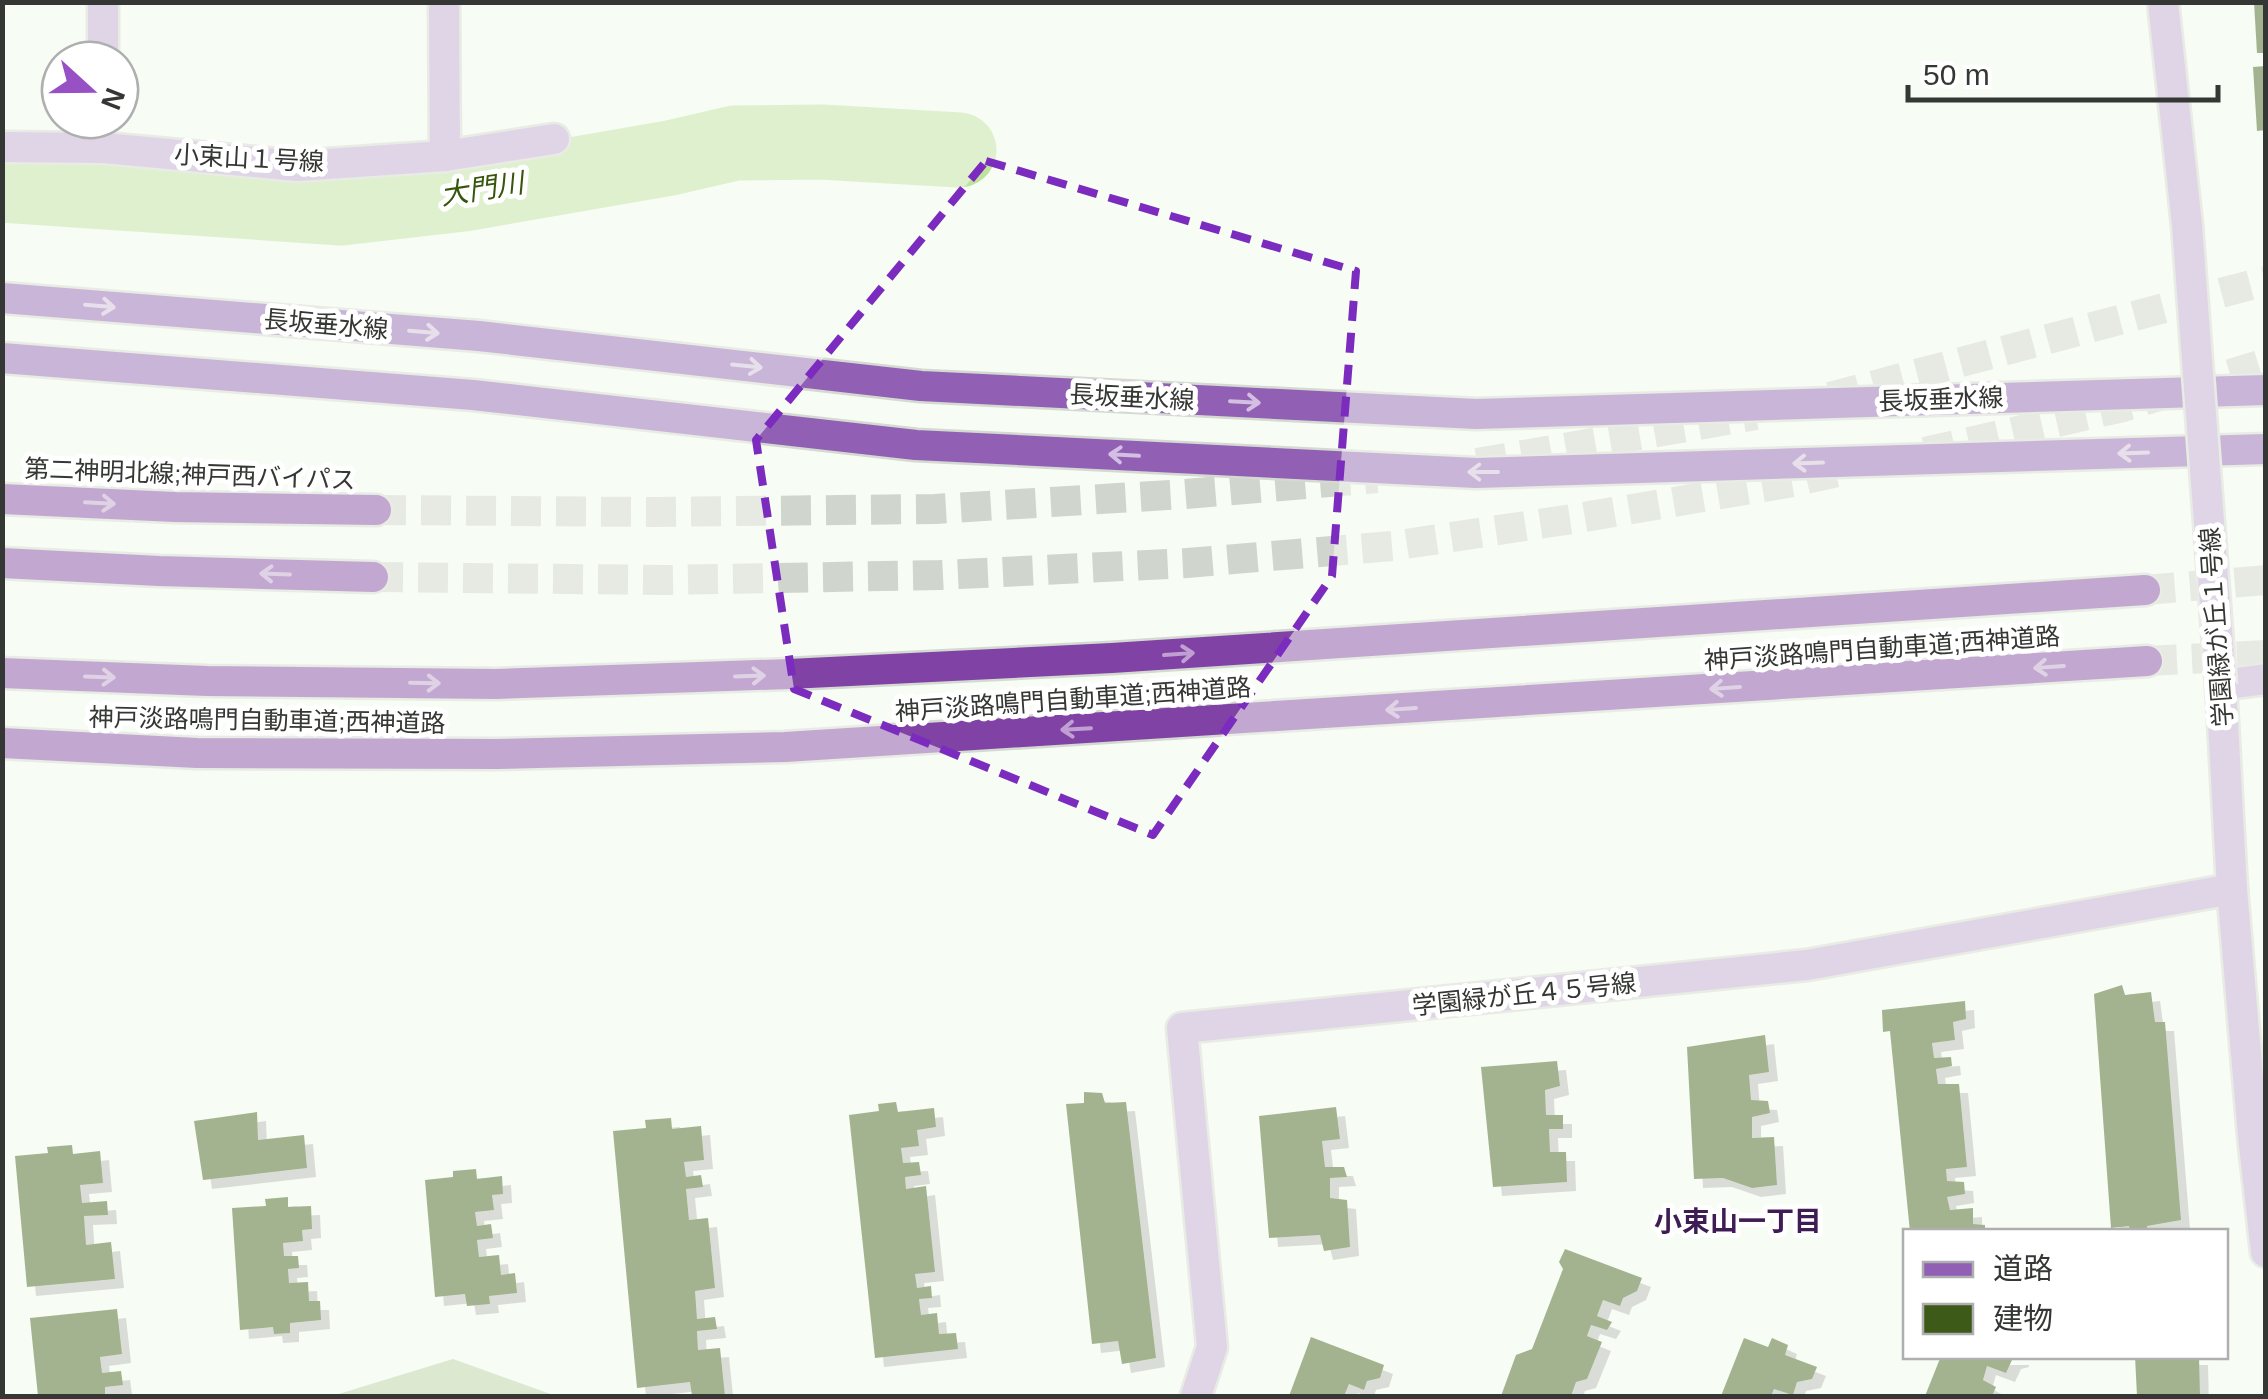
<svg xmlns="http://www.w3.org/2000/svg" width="2268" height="1399" font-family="Arial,'Noto Sans JP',sans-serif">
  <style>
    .green { fill: #bad2a4 }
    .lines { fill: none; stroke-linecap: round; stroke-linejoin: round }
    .river { stroke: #bfe29d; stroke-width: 75 }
    .building { fill: #3e5a18; filter: url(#shadow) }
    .highway-tunnel { stroke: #d0d5ce; stroke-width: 30; stroke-dasharray: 30 15; stroke-linecap: butt }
    .minor-casing { stroke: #d4d9d1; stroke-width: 35 }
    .major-casing { stroke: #d4d9d1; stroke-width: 35 }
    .highway-casing { stroke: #d4d9d1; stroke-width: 35 }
    .minor { stroke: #c2a7d6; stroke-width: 30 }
    .major { stroke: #915fb3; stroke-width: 30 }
    .highway { stroke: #8042a5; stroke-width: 30 }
    .minor-bridge-casing { stroke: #d4d9d1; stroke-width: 35; stroke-linecap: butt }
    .minor-bridge { stroke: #c2a7d6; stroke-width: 30 }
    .oneway { stroke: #d3bfe1 }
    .oneway2 { stroke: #c0a0d2 }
    .marked { fill: none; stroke: #7b2cbf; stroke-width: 8; stroke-dasharray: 20 12; stroke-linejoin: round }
    .labels { text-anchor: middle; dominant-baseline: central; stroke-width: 10; stroke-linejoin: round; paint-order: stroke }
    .street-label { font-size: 25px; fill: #353734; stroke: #fff }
    .water-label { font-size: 28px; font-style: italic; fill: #38550c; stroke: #fff }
    .neighbourhood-label { font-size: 28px; font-weight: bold; fill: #3f1d54; stroke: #fff }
  </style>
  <defs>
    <filter id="shadow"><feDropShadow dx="9" dy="9" stdDeviation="0" flood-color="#0004"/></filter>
  </defs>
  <rect width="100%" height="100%" fill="#f7fcf4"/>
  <polygon class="green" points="453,1359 556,1396 332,1396"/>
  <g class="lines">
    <polyline class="river" points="2,185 341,208 463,194 670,158 735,143 821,142 959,150"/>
  </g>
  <g class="building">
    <polygon points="2254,2 2266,2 2266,53 2257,53"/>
    <polygon points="2266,66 2266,130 2257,131 2253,67"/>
    <polygon points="2122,985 2125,995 2151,992 2155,1022 2165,1022 2181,1220 2147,1226 2147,1232 2130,1232 2129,1226 2111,1228 2094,994"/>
    <polygon points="1965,1001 1966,1019 1953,1022 1955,1040 1932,1043 1934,1058 1951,1057 1952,1066 1936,1069 1938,1084 1959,1084 1967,1167 1946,1169 1947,1181 1964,1182 1965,1194 1947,1197 1950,1210 1973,1208 1973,1224 1985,1225 1985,1232 1910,1232 1890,1031 1883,1032 1882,1010"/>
    <polygon points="1765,1035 1769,1072 1749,1075 1751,1100 1768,1101 1770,1113 1752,1117 1752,1138 1774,1137 1777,1185 1752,1188 1723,1178 1694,1179 1687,1047"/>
    <polygon points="1557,1061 1560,1086 1545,1090 1546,1115 1563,1115 1563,1129 1549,1129 1550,1152 1566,1152 1567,1182 1493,1187 1481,1067"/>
    <polygon points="1084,1092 1102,1093 1105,1103 1126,1102 1156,1358 1122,1364 1118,1341 1092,1344 1066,1104 1084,1103"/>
    <polygon points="896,1102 898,1112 934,1108 936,1127 917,1130 919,1146 901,1148 903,1163 919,1162 921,1175 905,1177 906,1189 926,1186 935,1272 915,1274 917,1288 931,1286 932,1298 919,1299 921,1315 937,1313 939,1334 956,1333 958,1349 875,1358 849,1115 879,1111 878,1104"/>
    <polygon points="1336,1107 1340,1139 1322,1141 1325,1167 1344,1167 1347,1177 1330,1178 1330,1198 1347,1200 1350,1247 1324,1251 1320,1235 1269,1238 1259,1116"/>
    <polygon points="257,1112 258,1140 304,1135 307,1168 203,1180 194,1121"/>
    <polygon points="671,1118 672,1129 701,1126 704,1160 684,1162 686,1177 701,1175 703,1187 686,1189 689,1220 708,1218 715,1288 695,1291 697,1319 715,1317 717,1329 697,1331 698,1350 720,1348 725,1396 692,1396 690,1382 637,1388 613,1131 646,1128 645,1120"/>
    <polygon points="72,1145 73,1154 100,1151 103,1183 80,1185 82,1203 107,1201 108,1215 84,1216 86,1245 111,1242 115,1279 27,1287 15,1156 48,1153 47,1147"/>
    <polygon points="476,1169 477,1179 502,1176 503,1194 492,1195 494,1210 475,1212 477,1226 491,1224 493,1238 477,1240 479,1257 499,1255 501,1275 515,1273 517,1293 489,1296 490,1304 467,1306 465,1294 435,1297 425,1180 453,1177 453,1171"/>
    <polygon points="288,1197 288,1207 311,1206 312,1229 302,1230 303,1241 283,1243 284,1256 298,1256 299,1268 288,1269 289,1283 308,1282 309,1301 320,1301 321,1320 290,1323 290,1333 274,1334 273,1327 240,1330 232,1208 266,1206 265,1199"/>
    <polygon points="1565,1249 1642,1278 1637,1291 1623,1298 1620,1306 1603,1300 1597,1316 1612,1322 1607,1330 1591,1325 1587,1336 1602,1342 1587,1379 1576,1382 1571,1396 1501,1396 1516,1355 1532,1349 1563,1269 1559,1262"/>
    <polygon points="117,1309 122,1354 100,1357 102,1373 121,1371 123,1385 105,1387 105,1396 38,1396 30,1318"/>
    <polygon points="1311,1337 1384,1365 1380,1378 1367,1381 1364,1390 1349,1384 1344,1396 1289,1396"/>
    <polygon points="1744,1338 1768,1347 1772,1338 1788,1345 1785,1355 1817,1367 1812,1379 1797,1382 1793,1395 1774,1389 1771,1396 1721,1396"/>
    <polygon points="1941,1356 2020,1356 2020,1358 2012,1360 2006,1373 1987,1366 1983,1380 1996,1387 1992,1396 1978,1394 1977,1396 1925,1396"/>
    <polygon points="2135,1356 2199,1356 2200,1396 2137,1396"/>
  </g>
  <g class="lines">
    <g class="highway-tunnel">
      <polyline points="1830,397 2266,281"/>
      <polyline points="1925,452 2123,407 2266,363"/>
      <polyline points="1477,463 1756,415"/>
      <polyline points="376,510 652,512 935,509 1185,494 1377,478"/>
      <polyline points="373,577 666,580 940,575 1187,563 1392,546 1572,519 1793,482 1846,470"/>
      <polyline points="2145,590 2266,580"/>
      <polyline points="2147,661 2266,655"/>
    </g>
    <defs>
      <g id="minor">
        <polyline points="103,2 103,60"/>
        <polyline points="444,2 445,156"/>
        <polyline points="2163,2 2187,225"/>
        <polyline points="2,147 104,148 298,166 445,156 554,139"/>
        <polyline points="2266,679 2221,685 2232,889 2253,1136 2266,1252"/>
        <polyline points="1196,1396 1212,1347 1182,1028 1807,965 2232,889"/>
      </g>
      <g id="major">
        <polyline points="2,298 479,336 921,386 1476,414 2266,390"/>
        <polyline points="2,358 473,395 916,445 1476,473 2266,449"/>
      </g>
      <g id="highway">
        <polyline points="2,499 175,507 376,510"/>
        <polyline points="2,563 159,571 373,577"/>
        <polyline points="2,673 207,681 496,684 789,674 1112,658 2145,590"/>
        <polyline points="2,743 197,753 497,754 785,747 2147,661"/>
      </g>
    </defs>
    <use href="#minor" class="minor-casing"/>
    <use href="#major" class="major-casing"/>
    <use href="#highway" class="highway-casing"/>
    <use href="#minor" class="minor"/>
    <use href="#major" class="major"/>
    <use href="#highway" class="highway"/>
    <defs>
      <polyline id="minor-bridge" points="2187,225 2221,685"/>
    </defs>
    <use href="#minor-bridge" class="minor-bridge-casing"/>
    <use href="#minor-bridge" class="minor-bridge"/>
  </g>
  <defs><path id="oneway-shaft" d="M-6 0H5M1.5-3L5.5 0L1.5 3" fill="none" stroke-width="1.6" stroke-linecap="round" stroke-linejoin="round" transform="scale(2.5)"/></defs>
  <g class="oneway">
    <use href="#oneway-shaft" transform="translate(100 306) rotate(5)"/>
    <use href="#oneway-shaft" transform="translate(424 332) rotate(5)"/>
    <use href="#oneway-shaft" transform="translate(747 366) rotate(6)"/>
    <use href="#oneway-shaft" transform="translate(1245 402) rotate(3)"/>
    <use href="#oneway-shaft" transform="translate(2133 453) rotate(178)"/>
    <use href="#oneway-shaft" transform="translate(1124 455) rotate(-177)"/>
    <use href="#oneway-shaft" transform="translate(1808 463) rotate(178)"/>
    <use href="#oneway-shaft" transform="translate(1483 472) rotate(180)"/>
  </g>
  <g class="oneway2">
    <use href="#oneway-shaft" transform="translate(100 503) rotate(3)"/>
    <use href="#oneway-shaft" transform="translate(275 574) rotate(-178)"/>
    <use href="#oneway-shaft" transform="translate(1179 654) rotate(-4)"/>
    <use href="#oneway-shaft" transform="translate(2049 667) rotate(176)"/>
    <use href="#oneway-shaft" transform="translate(750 676) rotate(-2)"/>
    <use href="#oneway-shaft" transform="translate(100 677) rotate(2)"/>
    <use href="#oneway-shaft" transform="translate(425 683) rotate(1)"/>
    <use href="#oneway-shaft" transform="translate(1725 688) rotate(176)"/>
    <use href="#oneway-shaft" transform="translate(1401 709) rotate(176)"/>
    <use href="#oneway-shaft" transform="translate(1076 729) rotate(177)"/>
  </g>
  <path d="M0 0H2268V1399H0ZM986,161l370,110 -24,305 -179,259 -359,-146 -38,-249z" fill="#f7fcf4" fill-opacity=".55" fill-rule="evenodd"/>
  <path class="marked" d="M986,161l370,110 -24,305 -179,259 -359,-146 -38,-249z"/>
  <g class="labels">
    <g class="street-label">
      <text transform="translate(249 158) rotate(3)">小束山１号線</text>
      <text transform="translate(326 324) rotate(5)">長坂垂水線</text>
      <text transform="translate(1132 397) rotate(3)">長坂垂水線</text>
      <text transform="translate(1941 399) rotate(-2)">長坂垂水線</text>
      <text transform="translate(190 474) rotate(2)">第二神明北線;神戸西バイパス</text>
      <text transform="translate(2216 627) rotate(-94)">学園緑が丘１号線</text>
      <text transform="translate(1882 648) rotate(-4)">神戸淡路鳴門自動車道;西神道路</text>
      <text transform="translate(1073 699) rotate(-4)">神戸淡路鳴門自動車道;西神道路</text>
      <text transform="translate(267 720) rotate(1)">神戸淡路鳴門自動車道;西神道路</text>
      <text transform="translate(1524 994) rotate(-6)">学園緑が丘４５号線</text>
    </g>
    <g class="water-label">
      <text transform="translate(482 189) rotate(-9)">大門川</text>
    </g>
    <g class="neighbourhood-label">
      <text x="1738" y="1221">小束山一丁目</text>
    </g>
  </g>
  <rect width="2268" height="1399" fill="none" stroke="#353734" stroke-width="10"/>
  <rect x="1903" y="1229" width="325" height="130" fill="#ffffff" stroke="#aeafae" stroke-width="2.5"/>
  <rect x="1923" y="1262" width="50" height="15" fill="#915fb3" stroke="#aeafae" stroke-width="2.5"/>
  <text x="1993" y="1279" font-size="30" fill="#353734">道路</text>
  <rect x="1923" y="1304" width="50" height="30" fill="#3e5a18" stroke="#aeafae" stroke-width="2.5"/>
  <text x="1993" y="1329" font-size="30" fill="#353734">建物</text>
  <g transform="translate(90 90) rotate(111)"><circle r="48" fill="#ffffff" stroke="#aeafae" stroke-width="2.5"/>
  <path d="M0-8L18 38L0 25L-18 38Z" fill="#9851c4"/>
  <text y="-15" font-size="28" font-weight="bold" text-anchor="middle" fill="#353734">N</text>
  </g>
  <path d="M1908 85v15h310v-15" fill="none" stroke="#353734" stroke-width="5"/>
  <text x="1923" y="85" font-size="30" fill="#353734" stroke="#ffffff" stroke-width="8" paint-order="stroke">50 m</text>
</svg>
